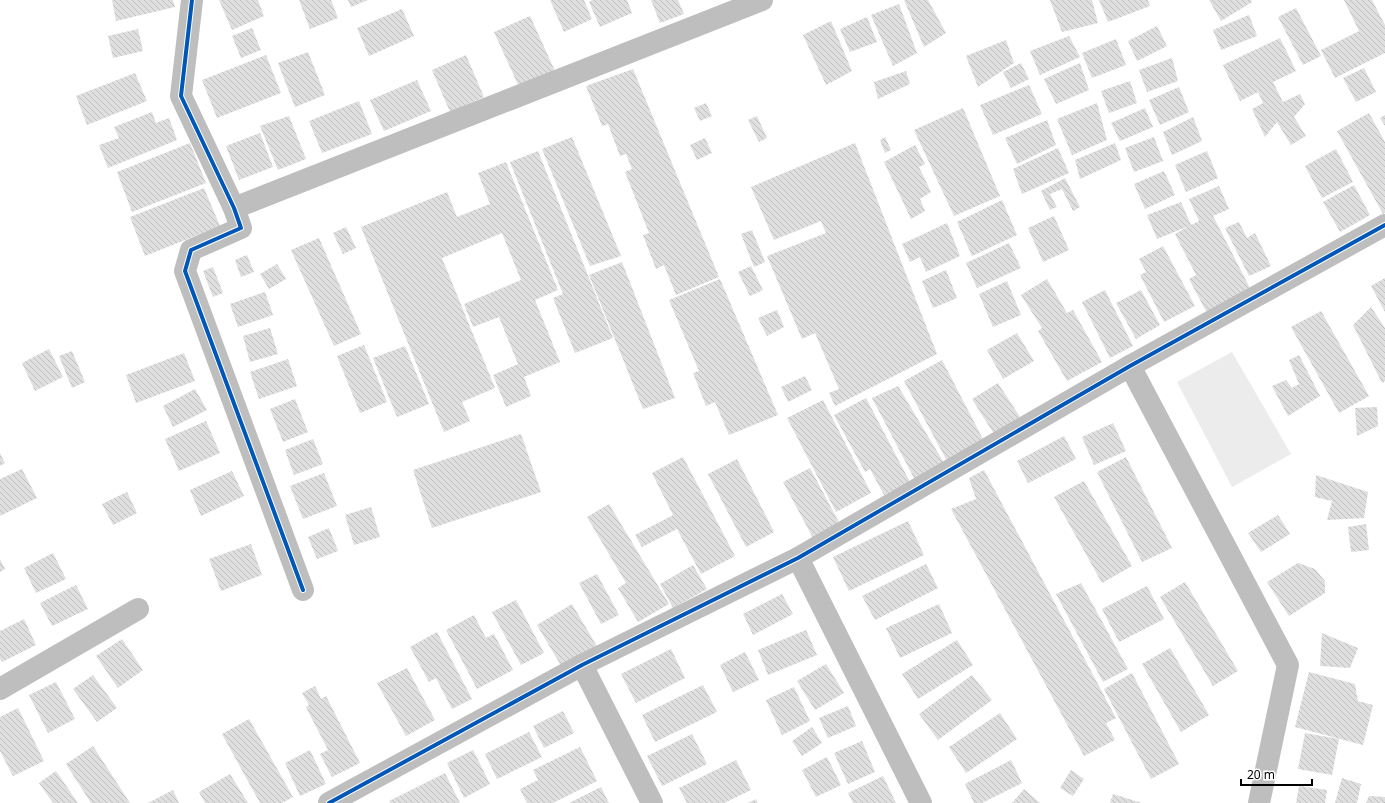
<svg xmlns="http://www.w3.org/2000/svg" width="1385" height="803" font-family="'Noto Sans',sans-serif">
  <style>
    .pitch { fill: #ececec }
    .building { fill: url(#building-back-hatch) }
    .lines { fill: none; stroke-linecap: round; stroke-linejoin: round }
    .street { stroke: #bebebe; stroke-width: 22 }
    .cycleway-casing { stroke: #fff; stroke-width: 6 }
    .cycleway { stroke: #0057b8; stroke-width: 4 }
  </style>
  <defs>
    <pattern id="building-back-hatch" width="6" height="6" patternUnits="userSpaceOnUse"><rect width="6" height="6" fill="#dfdfdf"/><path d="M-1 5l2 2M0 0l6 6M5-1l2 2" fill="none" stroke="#bebebe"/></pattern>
  </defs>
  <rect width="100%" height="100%" fill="#fff"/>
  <polygon class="pitch" points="1232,352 1291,454 1232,487 1177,382"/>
  <g class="building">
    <polygon points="112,0 173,0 175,7 116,21"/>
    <polygon points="219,0 258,0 264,16 232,30"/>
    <polygon points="299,0 331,0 338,18 310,29"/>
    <polygon points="348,0 368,0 351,7"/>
    <polygon points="550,0 584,0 592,19 564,32"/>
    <polygon points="592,0 627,0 632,13 600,27 589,2"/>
    <polygon points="651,0 678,0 684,14 660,23"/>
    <polygon points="904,0 928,0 946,33 924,47"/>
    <polygon points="1050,0 1092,0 1098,23 1062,32"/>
    <polygon points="1099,0 1148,0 1150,6 1108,22"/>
    <polygon points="1209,0 1251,0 1252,2 1221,21"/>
    <polygon points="1344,0 1372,0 1385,25 1385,53 1335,78 1321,50 1359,31"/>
    <polygon points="899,4 917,53 893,66 871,15"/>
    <polygon points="1296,8 1321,56 1303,65 1278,17"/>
    <polygon points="402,9 414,36 369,56 357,28"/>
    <polygon points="1249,15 1257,36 1221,50 1213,30"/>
    <polygon points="530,16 555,71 519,87 494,32"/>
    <polygon points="867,17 877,42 850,52 840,29"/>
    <polygon points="831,21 852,71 826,85 803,35"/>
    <polygon points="1157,26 1167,46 1137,61 1128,41"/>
    <polygon points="252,28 261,50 241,58 232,36"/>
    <polygon points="138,29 143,51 113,58 108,36"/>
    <polygon points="1069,36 1080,57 1040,75 1030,51"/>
    <polygon points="1280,38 1296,71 1273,82 1283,102 1300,94 1305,104 1294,117 1306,136 1291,145 1277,122 1265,137 1252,109 1263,103 1258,92 1240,101 1223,65"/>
    <polygon points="1116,39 1126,65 1092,78 1082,53"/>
    <polygon points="1006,40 1014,63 978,87 966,56"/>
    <polygon points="308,52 325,95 295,107 278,63"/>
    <polygon points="266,55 281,93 217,118 202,80"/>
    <polygon points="466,55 484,97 450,112 432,70"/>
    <polygon points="1172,58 1178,81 1147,92 1139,70"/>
    <polygon points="1021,63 1029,79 1011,88 1003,72"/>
    <polygon points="1080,63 1089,90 1056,104 1044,79"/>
    <polygon points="1364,68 1376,92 1356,102 1343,78"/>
    <polygon points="633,69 719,277 676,295 664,265 656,269 643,235 649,233 625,172 632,169 626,154 620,156 608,124 602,126 586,86"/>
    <polygon points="906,71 910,84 878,99 874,82"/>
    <polygon points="135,73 147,101 87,125 76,96"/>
    <polygon points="417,80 431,111 384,131 370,100"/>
    <polygon points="1130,81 1137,103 1109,113 1101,91"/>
    <polygon points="1029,85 1042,114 993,135 980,105"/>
    <polygon points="1179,87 1189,112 1160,125 1149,100"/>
    <polygon points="359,101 372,134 322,153 309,121"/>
    <polygon points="706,103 712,116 700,121 694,108"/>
    <polygon points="1097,103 1107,140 1072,155 1057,119"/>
    <polygon points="963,108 1000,196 954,216 914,130"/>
    <polygon points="1145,108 1153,127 1120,141 1111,123"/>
    <polygon points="152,112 156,123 169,118 177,140 108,168 99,145 119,138 114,127"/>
    <polygon points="1369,113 1385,142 1385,213 1383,214 1337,131"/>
    <polygon points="1385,115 1385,126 1380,118"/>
    <polygon points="289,116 306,159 278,170 260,126"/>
    <polygon points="757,116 767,138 759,142 748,120"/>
    <polygon points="1193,117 1202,141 1172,155 1163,132"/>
    <polygon points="1047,120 1056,145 1017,164 1005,138"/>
    <polygon points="260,133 273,167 239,180 226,146"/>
    <polygon points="572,137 621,256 590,266 542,149"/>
    <polygon points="885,137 891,150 885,153 880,140"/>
    <polygon points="1154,137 1163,161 1134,172 1125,148"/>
    <polygon points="705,138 712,153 697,160 690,145"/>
    <polygon points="190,143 206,183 132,212 117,172"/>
    <polygon points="855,143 937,354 835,406 829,393 839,389 815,333 802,339 767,256 826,233 821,221 774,240 751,187"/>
    <polygon points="1115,143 1121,160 1080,179 1075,160"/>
    <polygon points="915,145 925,164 919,167 931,192 920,199 925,211 911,219 884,162"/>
    <polygon points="1058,148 1069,173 1022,194 1013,169"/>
    <polygon points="1336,149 1353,182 1322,198 1305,166"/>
    <polygon points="538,151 613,338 575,353 553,298 563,294 510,162"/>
    <polygon points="1207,151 1218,178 1186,192 1175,165"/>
    <polygon points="506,162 558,290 535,300 560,362 524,377 531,396 506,407 493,375 518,364 499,317 473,327 464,304 521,280 502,233 442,258 495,388 462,402 470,421 444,432 361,227 447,192 457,217 490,204 478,173"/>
    <polygon points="1164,171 1175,195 1145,209 1134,184"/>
    <polygon points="1065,178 1080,207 1073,211 1062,189 1050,194 1057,207 1050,210 1041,191"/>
    <polygon points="1354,185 1370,215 1340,232 1323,202"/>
    <polygon points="1219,186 1229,209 1213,216 1251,290 1207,313 1189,279 1196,275 1175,234 1189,226 1157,239 1147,215 1181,202 1191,225 1199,221 1189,199"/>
    <polygon points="204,188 220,226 145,256 130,217"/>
    <polygon points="1002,200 1017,235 972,256 957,222"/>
    <polygon points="1054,216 1069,250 1043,262 1028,228"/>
    <polygon points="1239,222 1247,238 1255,233 1271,266 1249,276 1225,228"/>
    <polygon points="947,223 960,256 926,272 920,257 910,262 902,244"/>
    <polygon points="346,227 356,248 343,254 333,233"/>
    <polygon points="752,230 765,262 754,267 741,234"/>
    <polygon points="319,238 361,334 334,346 291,250"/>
    <polygon points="1009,243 1021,268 977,288 966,263"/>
    <polygon points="1163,246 1195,306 1164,322 1140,275 1146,272 1139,259"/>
    <polygon points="247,255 254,272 241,277 235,260"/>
    <polygon points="622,262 675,398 643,409 589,275"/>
    <polygon points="277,264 286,279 269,289 260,274"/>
    <polygon points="751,266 763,290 750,296 738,272"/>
    <polygon points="213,267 223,293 213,297 203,271"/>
    <polygon points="946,270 957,298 933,308 922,281"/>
    <polygon points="1385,278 1385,312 1371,286"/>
    <polygon points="720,279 778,415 729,435 715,402 706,406 693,373 699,371 669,300"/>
    <polygon points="1047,279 1067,313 1073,310 1102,362 1067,381 1038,331 1042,328 1021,295"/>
    <polygon points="1007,281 1021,315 993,327 979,294"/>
    <polygon points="1105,290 1133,346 1110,358 1082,302"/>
    <polygon points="1141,290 1160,325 1136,339 1116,303"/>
    <polygon points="265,292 273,315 238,327 230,304"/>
    <polygon points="1371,307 1385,328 1385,381 1382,383 1353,325"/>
    <polygon points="777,310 784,327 767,336 758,318"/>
    <polygon points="1321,311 1369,396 1339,413 1291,327"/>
    <polygon points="270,328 278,354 250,362 243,336"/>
    <polygon points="1017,333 1034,361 1003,379 987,350"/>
    <polygon points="364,345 387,402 360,413 337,356"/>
    <polygon points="405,346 429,404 397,417 373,358"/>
    <polygon points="49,349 63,377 35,391 22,363"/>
    <polygon points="72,351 85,382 72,388 59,356"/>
    <polygon points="184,353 195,381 136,403 126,375"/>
    <polygon points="1299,355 1320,396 1288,416 1272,386 1286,380 1292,388 1299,384 1289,360"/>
    <polygon points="288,359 297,386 259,399 250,372"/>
    <polygon points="942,360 985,443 948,463 904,381"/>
    <polygon points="805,376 812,390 788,402 781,387"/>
    <polygon points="998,383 1020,417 994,434 972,399"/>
    <polygon points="898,386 944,463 915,480 872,398"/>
    <polygon points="195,389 207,410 173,427 163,406"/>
    <polygon points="866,398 910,482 884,495 870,469 865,472 834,415"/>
    <polygon points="295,399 308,432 283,442 270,409"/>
    <polygon points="823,400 871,493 836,512 787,418"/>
    <polygon points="1377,407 1378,426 1357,436 1355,408"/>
    <polygon points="206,421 220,453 179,471 165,439"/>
    <polygon points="1113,423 1126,451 1094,465 1082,437"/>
    <polygon points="521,434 541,492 432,528 413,470"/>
    <polygon points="1064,436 1076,459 1028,483 1017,461"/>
    <polygon points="313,439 323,464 294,475 285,450"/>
    <polygon points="0,453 5,463 0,466"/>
    <polygon points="683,457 735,556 701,574 677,529 642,547 635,535 673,515 652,473"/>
    <polygon points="1126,457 1172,548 1142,562 1097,472"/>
    <polygon points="737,459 774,532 746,547 708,474"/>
    <polygon points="810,468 841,526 814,540 783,482"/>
    <polygon points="22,469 37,498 0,516 0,479"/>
    <polygon points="984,470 1116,718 1106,723 1115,740 1084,756 951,509 976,499 969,478"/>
    <polygon points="232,471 244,496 201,516 190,490"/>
    <polygon points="324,473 337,506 303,519 290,486"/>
    <polygon points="1316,475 1368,492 1364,518 1327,520 1332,501 1315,497"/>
    <polygon points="1084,481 1132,566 1102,583 1054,497"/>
    <polygon points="127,492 137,513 113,525 102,504"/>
    <polygon points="609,504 669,604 638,622 618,588 626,583 587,517"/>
    <polygon points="371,507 380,537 354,545 345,515"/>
    <polygon points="1278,515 1290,534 1261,552 1248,533"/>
    <polygon points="908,521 924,555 849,591 833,557"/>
    <polygon points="1366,524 1369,550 1351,552 1348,527"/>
    <polygon points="329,528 338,551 317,559 308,537"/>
    <polygon points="251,544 262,575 221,591 209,559"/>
    <polygon points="53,553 66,579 36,593 24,568"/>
    <polygon points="0,559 5,569 0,572"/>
    <polygon points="1298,563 1315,569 1325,581 1325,593 1289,616 1267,582"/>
    <polygon points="926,564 938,588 875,620 862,596"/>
    <polygon points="693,565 707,589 673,608 660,584"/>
    <polygon points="597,574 619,615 601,624 579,583"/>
    <polygon points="1185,582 1238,671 1213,686 1160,597"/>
    <polygon points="1081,583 1128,669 1103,682 1056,594"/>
    <polygon points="76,585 88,609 52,626 40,603"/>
    <polygon points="1147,586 1164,619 1119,642 1102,609"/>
    <polygon points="782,594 793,614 753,635 743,614"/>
    <polygon points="516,600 544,653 521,665 492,612"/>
    <polygon points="572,604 598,648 563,669 537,625"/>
    <polygon points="939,604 952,633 900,658 886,628"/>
    <polygon points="474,615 486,638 494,634 513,670 477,689 446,630"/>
    <polygon points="24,619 36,645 2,662 0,659 0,631"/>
    <polygon points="806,630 817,655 768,675 758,650"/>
    <polygon points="437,632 472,699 452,709 436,678 429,682 410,647"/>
    <polygon points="1322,633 1358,648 1350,668 1320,666"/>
    <polygon points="122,639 143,670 118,688 96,656"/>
    <polygon points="957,640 973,665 918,699 902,674"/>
    <polygon points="1170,648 1209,715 1181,732 1142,664"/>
    <polygon points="671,649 685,678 636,703 621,674"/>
    <polygon points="745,652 759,680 733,692 720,665"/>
    <polygon points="826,664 844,693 815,710 797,681"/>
    <polygon points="407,668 435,720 406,736 377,683"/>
    <polygon points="1309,672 1355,684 1358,701 1373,705 1363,745 1295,727"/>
    <polygon points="1132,673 1179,764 1151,779 1104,689"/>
    <polygon points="93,675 117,708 97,722 73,689"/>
    <polygon points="972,675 992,700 938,740 919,714"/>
    <polygon points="56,682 75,719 48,733 29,695"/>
    <polygon points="703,685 717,712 655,742 642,715"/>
    <polygon points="315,686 321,699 326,696 360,763 332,777 320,754 328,750 306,707 309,705 302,693"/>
    <polygon points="794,687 810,721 782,735 766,700"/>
    <polygon points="848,706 856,726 828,738 819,718"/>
    <polygon points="18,708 44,761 13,776 0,751 0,717"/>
    <polygon points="563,711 574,733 544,748 533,726"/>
    <polygon points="1000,713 1017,739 966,773 949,747"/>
    <polygon points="249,719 293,797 282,803 260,803 222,734"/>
    <polygon points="812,727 822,743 802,756 792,741"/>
    <polygon points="529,732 542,757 497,779 485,754"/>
    <polygon points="1305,733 1339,739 1332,775 1298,769"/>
    <polygon points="692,734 707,764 662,786 647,756"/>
    <polygon points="862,741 875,772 848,784 834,753"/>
    <polygon points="93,746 130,803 91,803 66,764"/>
    <polygon points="580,747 597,781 553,803 527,803 520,789 538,780 533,770"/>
    <polygon points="310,750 326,784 300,796 285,763"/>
    <polygon points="473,750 490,784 464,798 447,763"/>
    <polygon points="827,757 841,785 816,797 802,770"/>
    <polygon points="736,760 751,790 724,803 687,803 679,788"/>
    <polygon points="1011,760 1022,783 982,803 974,803 965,784"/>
    <polygon points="1071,770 1084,779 1073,796 1060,788"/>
    <polygon points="56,771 78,803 53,803 39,783"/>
    <polygon points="445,773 460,803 390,803 389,801"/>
    <polygon points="230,774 248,803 205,803 199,792"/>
    <polygon points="883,776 896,803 853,803 848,793"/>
    <polygon points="1342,778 1361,784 1357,803 1335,803"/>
    <polygon points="1299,786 1327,790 1325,803 1296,803"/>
    <polygon points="601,787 609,803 569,803"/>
    <polygon points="1024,789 1040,803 1012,803"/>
    <polygon points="173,790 179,803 148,803"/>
    <polygon points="1113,794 1142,803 1110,803"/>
    <polygon points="1369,796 1385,797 1385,803 1366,803"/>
    <polygon points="756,799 758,803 748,803"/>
  </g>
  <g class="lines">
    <g class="street">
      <polyline points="192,0 181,96 234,208 241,228 191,250 185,271 303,590"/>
      <polyline points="234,208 762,0"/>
      <polyline points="1130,366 1288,665 1259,803"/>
      <polyline points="798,558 921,803"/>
      <polyline points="582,665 652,803"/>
      <polyline points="0,689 138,609"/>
      <polyline points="329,803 582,665 798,558 1130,366 1385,225"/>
    </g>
    <defs>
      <g id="cycleway">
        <polyline points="192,0 181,96 234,208 241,228 191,250 185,271 303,590"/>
        <polyline points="329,803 582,665 798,558 1130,366 1385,225"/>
      </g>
    </defs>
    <use href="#cycleway" class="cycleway-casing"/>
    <use href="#cycleway" class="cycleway"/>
  </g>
  <path d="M1241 779v6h71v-6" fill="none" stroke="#000000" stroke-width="2"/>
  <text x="1247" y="779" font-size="12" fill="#000000" stroke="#ffffff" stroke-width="3" paint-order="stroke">20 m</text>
</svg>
